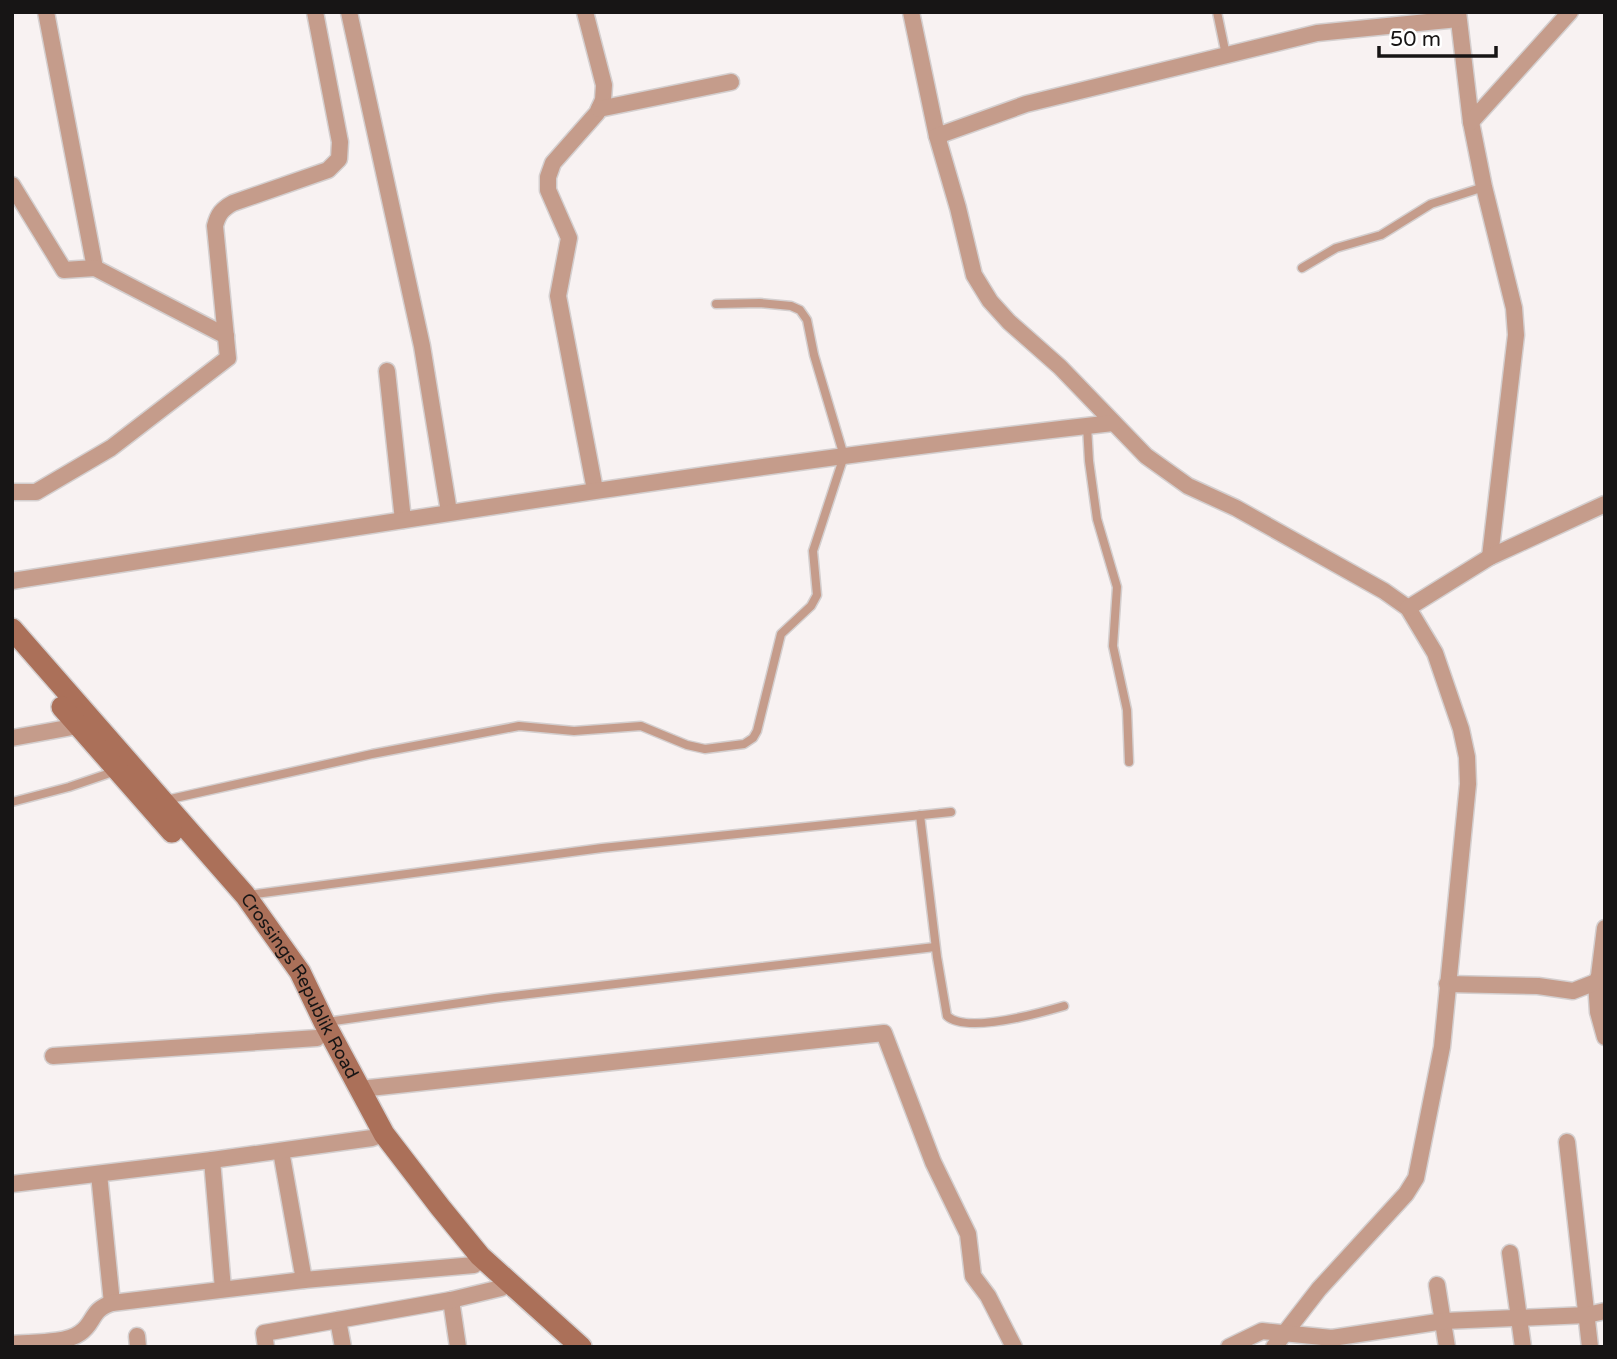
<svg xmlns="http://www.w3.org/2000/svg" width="1617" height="1359" font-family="'Varela Round',sans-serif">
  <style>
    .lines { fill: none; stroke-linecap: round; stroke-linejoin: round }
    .lane-casing { stroke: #d4cfcf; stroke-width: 11 }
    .street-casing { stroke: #d4cfcf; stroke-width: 19 }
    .secondary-casing { stroke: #d4cfcf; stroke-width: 24 }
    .lane { stroke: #c59c8b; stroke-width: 8 }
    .street { stroke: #c59c8b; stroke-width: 16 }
    .secondary { stroke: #ab7059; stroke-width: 21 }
    .labels { text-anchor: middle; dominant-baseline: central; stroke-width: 7; stroke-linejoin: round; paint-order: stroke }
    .street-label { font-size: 18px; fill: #171515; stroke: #fff }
  </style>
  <rect width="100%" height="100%" fill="#f8f2f2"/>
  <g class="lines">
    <defs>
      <g id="lane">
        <polyline points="1217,12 1226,55"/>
        <polyline points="1302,268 1336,248 1381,235 1431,204 1484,187"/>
        <polyline points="1087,426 1089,461 1097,519 1117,587 1113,646 1127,710 1129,762"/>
        <polyline points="166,800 372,754 519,726 574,731 641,726 687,745 705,749 744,744 753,738 757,731 781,634 811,606 817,595 813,551 844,456 814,355 807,320 800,310 791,306 760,303 716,304"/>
        <polyline points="12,802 69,787 116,771"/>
        <path d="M920,815l17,142 10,59c20,18 93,-3 117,-10"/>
        <polyline points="248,895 602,848 951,812"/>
        <polyline points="327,1022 495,998 935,947"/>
      </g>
      <g id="street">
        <polyline points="46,12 95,268 226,336"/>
        <polyline points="349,12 422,346 449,512"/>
        <polyline points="585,12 604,85 603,100 597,113 553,163 548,177 548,190 569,238 558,296 595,490"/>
        <polyline points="911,12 937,136 958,208 974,275 990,301 1009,322 1060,367 1146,456 1188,486 1236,508 1384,591 1408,608 1435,653 1461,729 1467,757 1468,784 1442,1047 1416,1178 1406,1194 1319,1289 1274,1347"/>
        <polyline points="1458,12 1471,122 1484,187 1514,308 1516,335 1490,557"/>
        <polyline points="599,109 731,82"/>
        <polyline points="1471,122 1570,12"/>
        <polyline points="937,136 1026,104 1317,33 1458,19"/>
        <polyline points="12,185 64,270 95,268"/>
        <polyline points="387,371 403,520"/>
        <path d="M12,492h24l75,-44 117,-90 -13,-132c3,-12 7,-17 18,-23l95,-33 11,-11 1,-17 -25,-130"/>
        <path d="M12,581c367,-57 732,-117 1101,-158"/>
        <polyline points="1408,608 1490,557 1605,504"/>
        <polyline points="12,738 78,726"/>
        <polyline points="1596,982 1598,1012 1605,1037"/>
        <polyline points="1447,984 1538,986 1573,991 1596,982 1599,976 1605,928"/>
        <polyline points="53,1056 317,1038"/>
        <polyline points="360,1089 884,1033 933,1162 968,1234 973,1276 988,1296 1014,1347"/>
        <polyline points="1567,1142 1590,1347"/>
        <polyline points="281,1151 304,1280"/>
        <polyline points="212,1160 372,1138 384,1134"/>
        <polyline points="99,1174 112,1303"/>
        <polyline points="12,1184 212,1160 223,1289"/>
        <polyline points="1510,1253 1523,1347"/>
        <polyline points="1437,1285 1447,1347"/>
        <polyline points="451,1300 458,1347"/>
        <polyline points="338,1320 343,1347"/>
        <polyline points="137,1336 138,1347"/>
        <path d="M12,1344c18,-2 53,0 68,-11 15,-10 10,-23 32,-30l192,-23 170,-15"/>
        <polyline points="266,1347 264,1333 451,1300 501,1288"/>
        <polyline points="1229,1347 1262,1331 1332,1338 1444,1321 1587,1315 1605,1311"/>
      </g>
      <g id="secondary">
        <path id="s1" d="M12,629l233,266 55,77 24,50 60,112 56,73 40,49 101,91"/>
        <polyline points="62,707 172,832"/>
      </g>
    </defs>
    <use href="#lane" class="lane-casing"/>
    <use href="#street" class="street-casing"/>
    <use href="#secondary" class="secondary-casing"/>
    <use href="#lane" class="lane"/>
    <use href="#street" class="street"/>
    <use href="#secondary" class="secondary"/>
  </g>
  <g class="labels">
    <g class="street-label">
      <text stroke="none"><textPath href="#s1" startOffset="460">Crossings Republik Road</textPath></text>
    </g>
  </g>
  <rect width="1617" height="1359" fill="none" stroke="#171515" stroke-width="28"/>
  <path d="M1379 46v10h117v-10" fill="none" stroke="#171515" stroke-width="3.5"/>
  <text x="1390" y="46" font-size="21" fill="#171515" stroke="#ffffff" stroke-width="5" paint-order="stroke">50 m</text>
</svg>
